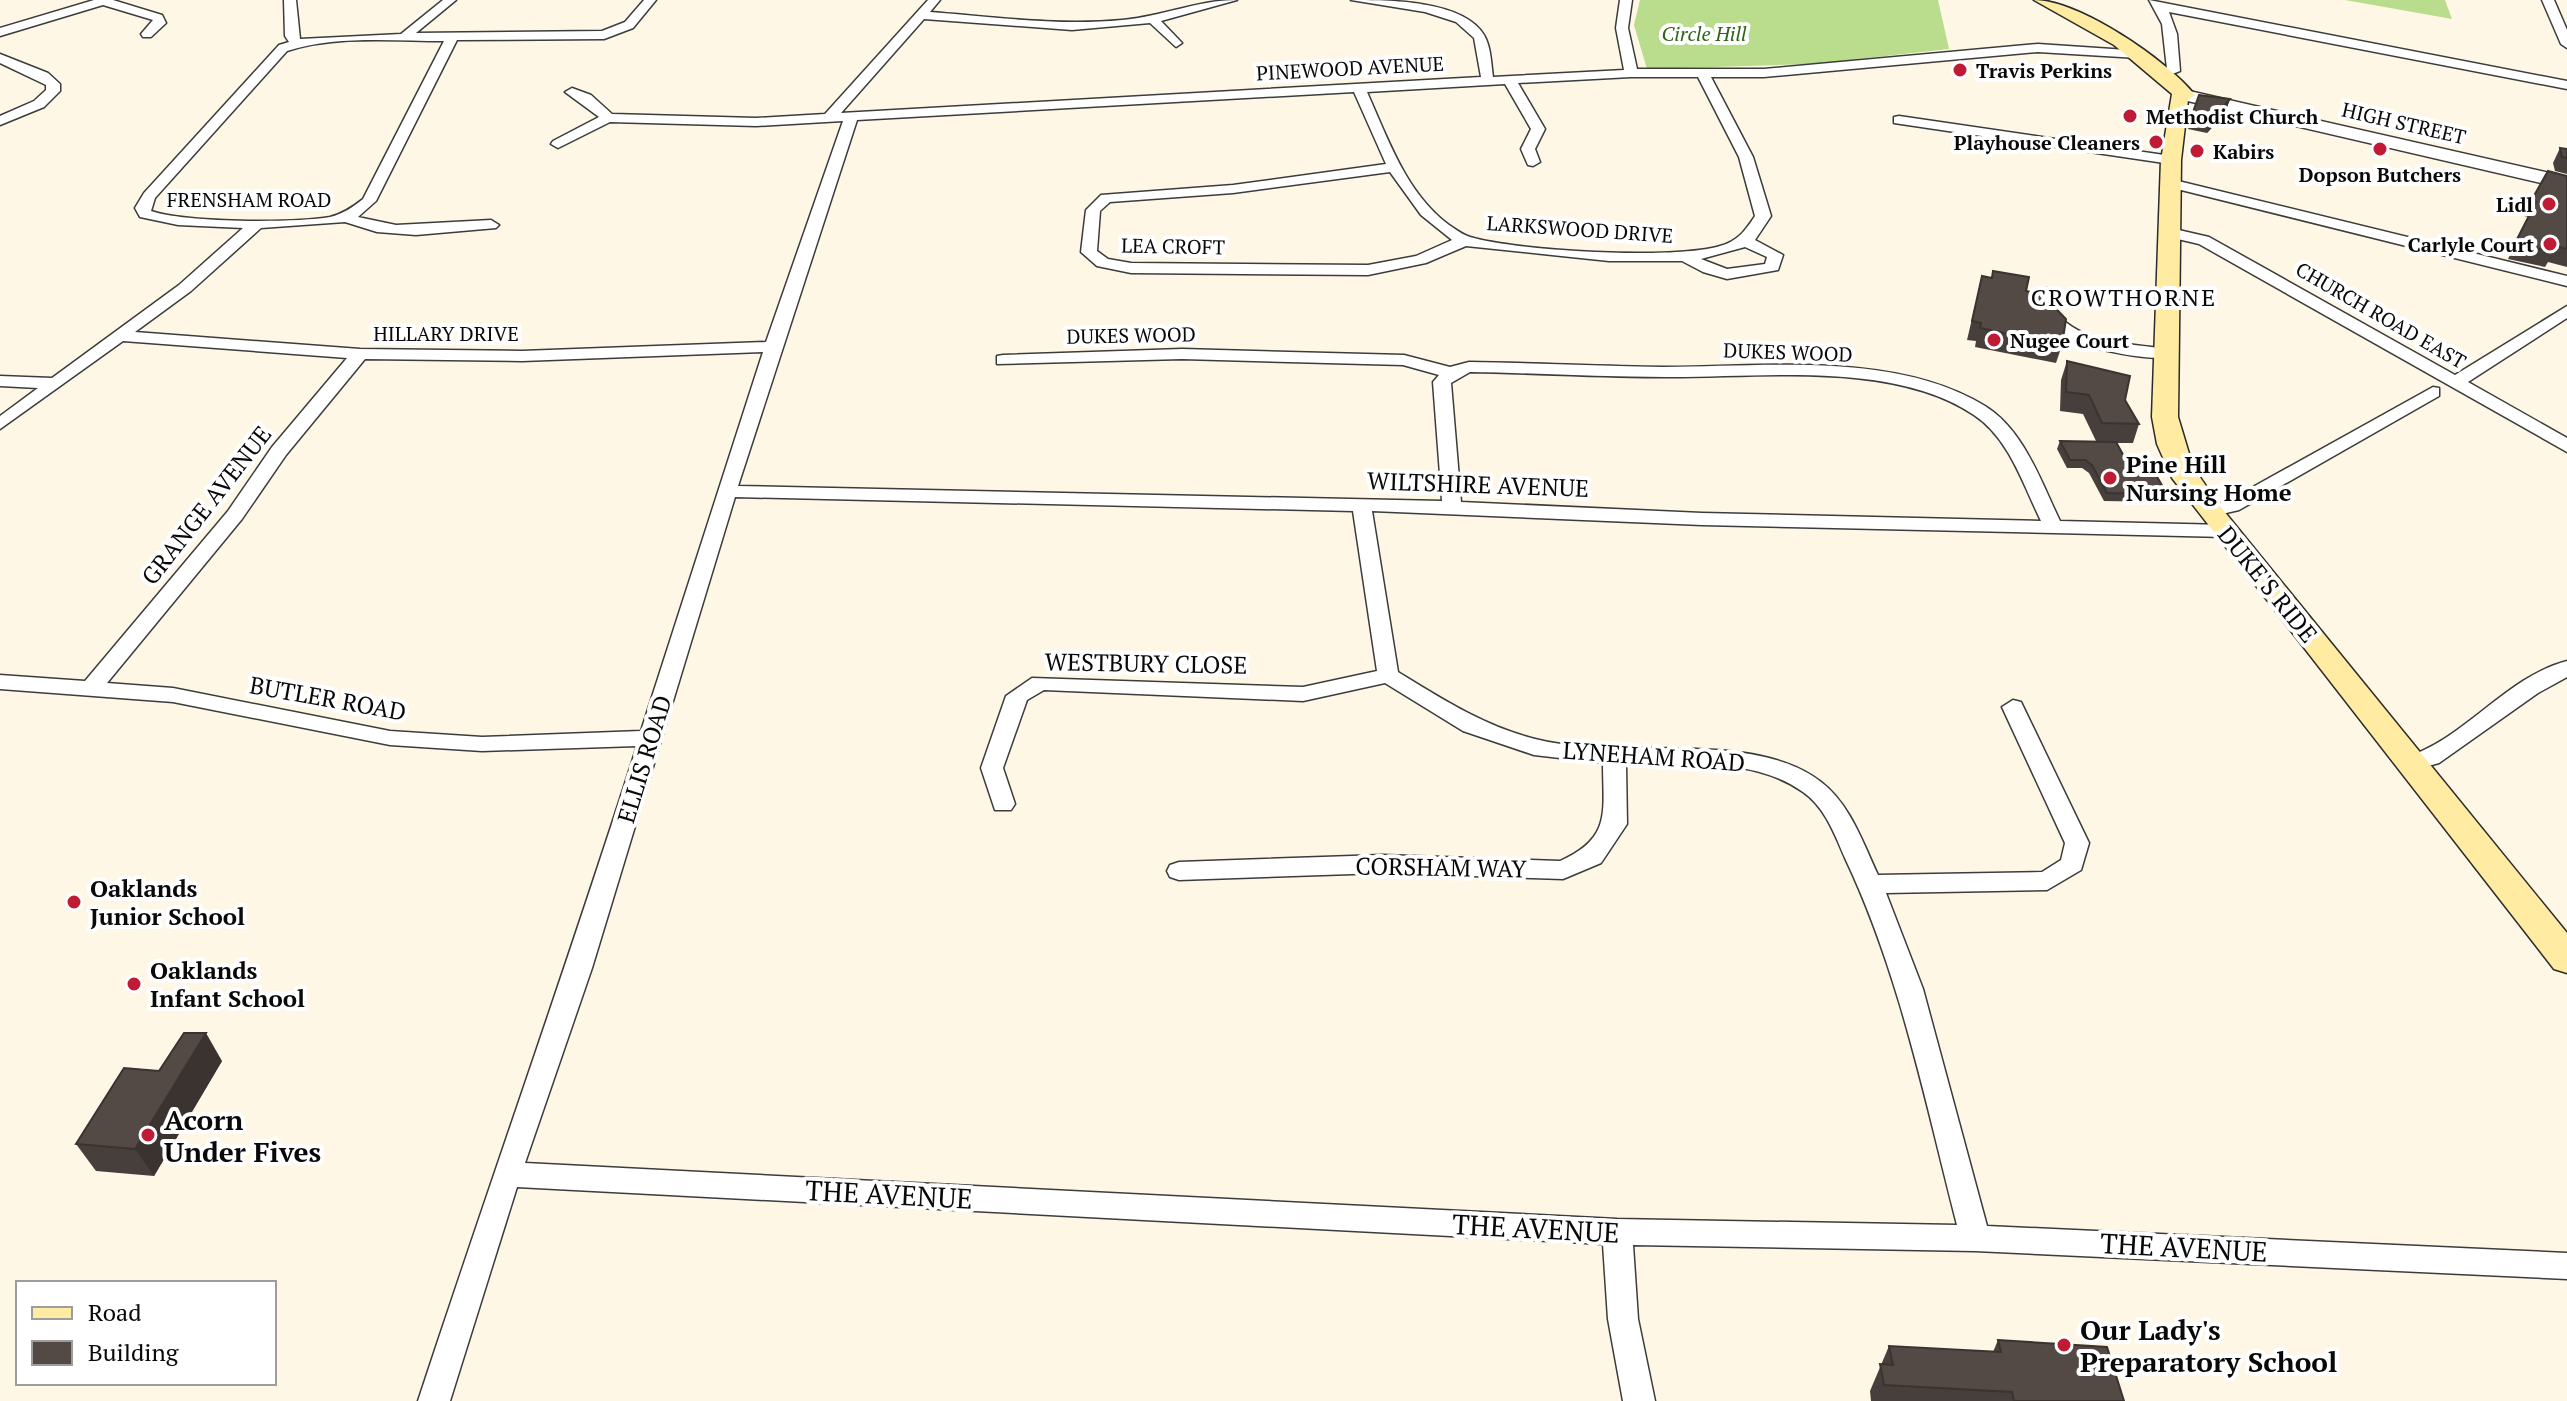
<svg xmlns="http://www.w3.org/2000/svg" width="2567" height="1401" font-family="'PT Serif',serif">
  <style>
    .forest { fill: #b9dc8d }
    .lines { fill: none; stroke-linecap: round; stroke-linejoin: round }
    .minor-casing { stroke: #3c3c3c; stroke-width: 3 }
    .tertiary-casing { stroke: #3c3c3c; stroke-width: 3 }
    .secondary-casing { stroke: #2b2b2b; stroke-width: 3 }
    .minor { fill: #fff; fill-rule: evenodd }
    .tertiary { fill: #fff; fill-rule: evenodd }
    .secondary { fill: #ffeba1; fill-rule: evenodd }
    .wall { fill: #473f3b }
    .shaded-wall { fill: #3a3330 }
    .building { fill: #534945; stroke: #3a3330; stroke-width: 2 }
    .poi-dot { fill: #c01b34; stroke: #fff; stroke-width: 3 }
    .labels { text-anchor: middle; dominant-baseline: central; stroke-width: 8; stroke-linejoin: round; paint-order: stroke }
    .far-park-label { font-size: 20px; font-style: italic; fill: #2f6318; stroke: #fff }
    .far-street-label { font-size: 20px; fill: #090909; stroke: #fff }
    .far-poi-label { font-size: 20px; font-weight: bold; fill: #090909; stroke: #fff; text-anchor: start }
    .far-quarter-label { font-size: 24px; letter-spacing: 2px; fill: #090909; stroke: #fff }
    .poi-label { font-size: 24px; font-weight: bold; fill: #090909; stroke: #fff; text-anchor: start }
    .street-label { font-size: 24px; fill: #090909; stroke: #fff }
    .near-poi-label { font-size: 28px; font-weight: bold; fill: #090909; stroke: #fff; text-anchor: start }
    .near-street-label { font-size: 28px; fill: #090909; stroke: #fff }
  </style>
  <rect width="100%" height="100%" fill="#fff7e6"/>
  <g class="forest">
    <polygon points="1640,0 1938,0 1949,49 1813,64 1647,69 1634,25"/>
    <polygon points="2345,0 2445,0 2452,19"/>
  </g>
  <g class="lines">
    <defs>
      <g id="minor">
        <polygon points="94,0 113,0 162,15 166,23 151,37 143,37 141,34 153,20 103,5 0,36 0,28"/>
        <path d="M284,0h12l4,39 101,-5 42,-34h13l-40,33 186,-2 23,-9 19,-22h12l-23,28 -29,11 -147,1 -81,161 -18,16 38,8 95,-5 8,5 -3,3 -80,7 -39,-3 -32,-10 -84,6 -70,63 -56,41 225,17 162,2 244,-9 77,-221 -87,5 -146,-4 -52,26 -7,-4 2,-3 46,-24 -34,-25 7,-4 19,7 21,19 144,4 69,-4 103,-114h12l-10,12c64,5 128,14 192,8 39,-3 75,-20 115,-20l-76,21 21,22 -6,4 -26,-24 -78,7 -148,-11 -83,94 640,-36 -7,-39 -18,-16 -31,-10 -74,-12c37,0 112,0 133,35 7,12 7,28 9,42l131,-7 -8,-42 4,-28h12l-4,28 9,41h127l274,-25 104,7 2,3 -6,4 -100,-6 -274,25h-53l42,80 18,59 -16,24 28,15 -5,15 -51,9 -24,-7 -21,-11h-73l-143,-15 -40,17 -58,12 -237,-2 -34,-7 -16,-14 5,-42 15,-15 132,-10 153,-21 -32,-72 -497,28 -119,366 704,15 -9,-119 6,-7 -36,-10 -221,-6 -185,5v-8l6,-1 179,-6 222,6 46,12 19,-5c65,1 129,4 194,5 100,0 233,-16 322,39 39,24 56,76 75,115l166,4 10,6 -10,6 -524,-12 -330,-14 26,161c44,27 86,54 137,67 84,22 217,-11 286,43 29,22 42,61 57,93l164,-3 19,-12 4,-17 -63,-136 11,-7 8,2 68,141 -8,27 -34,20 -161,3 37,96 64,237 580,27v26l-592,-28 -342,-6 5,74 17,82h-32l-15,-82 -5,-75 -1086,-57 -67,214h-32c72,-219 149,-435 219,-655l-155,5 -92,-6 -217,-43 -173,-13v-14l85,6 143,-170 44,-64 75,-89 -224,-17 -123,88v-13l38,-28 -38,-2v-10l52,2 127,-93 64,-57 -65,-3 -38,-8 -5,-9 9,-15 135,-148 10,-3 -4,-6zM444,41l-81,158c-10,8 -20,15 -33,18 -37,6 -143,6 -179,-6l4,-13 132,-147c50,-16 106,-10 157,-10zM1631,77h67l41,80 16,59c-10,15 -17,25 -35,30 -46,14 -203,5 -250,-9 -7,-2 -15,-8 -21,-12 -43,-32 -61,-86 -82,-133l138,-8 26,45 -10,20 7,16 5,1 7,-4 -5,-13 10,-20 -27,-46zM1390,172l31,43 31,25 -36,16 -48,9 -237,-2 -23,-4 -11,-8 3,-40 10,-9 123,-9zM1745,247l22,10 -2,7 -38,5 -26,-10zM763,352l-122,379 -159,6 -92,-6 -217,-43 -66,-5 135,-164 44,-64 79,-96 157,2zM1470,372c65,1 130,5 195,5 93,1 228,-17 309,38 35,23 49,69 67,106l-339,-8 -241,-11 -10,-119zM735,497l618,14 24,160 -74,16 -271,-9 -26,18 -25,72 14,42h16l4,-6 -12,-36 24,-68 17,-10 259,11 82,-18 78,48 71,24 69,8c0,49 9,75 -43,98l-178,-6 -203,7 -9,3 -3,6 3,6 9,3 203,-7 181,6 38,-16 26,-39 -1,-59c59,1 126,-9 177,27 22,15 32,43 42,66 55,116 80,243 112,367l-340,-6 -1092,-56 67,-195z"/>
        <polygon points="2149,0 2567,81 2567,89 2169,12 2177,34 2180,71 2162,78 2156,74 2167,69 2162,24"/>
        <polygon points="2542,0 2554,0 2567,30 2567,48 2561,44"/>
        <polygon points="0,54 48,73 60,84 60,91 44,107 0,125 0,116 34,101 46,90 46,85 0,63"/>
        <polygon points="1899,116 2171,156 2178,160 2171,164 1894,123 1894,117"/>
        <polygon points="2170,179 2567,276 2567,286 2165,186 2165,180"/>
        <polygon points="2170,228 2209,237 2455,375 2567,306 2567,318 2468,382 2567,438 2567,452 2199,244 2165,236 2162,233"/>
        <path d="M2047,288l8,5v19c27,32 73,31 111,37l9,5c-13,12 -92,-7 -109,-16 -12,-6 -20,-15 -27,-26v-19z"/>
        <polygon points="2433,387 2439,388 2439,396 2239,510 2209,517 2199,511 2202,507 2226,502"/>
        <path d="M2567,661v16l-29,16 -99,70 -28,8 -8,-3 -3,-5 3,-5c61,-17 102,-81 164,-97z"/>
      </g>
      <polygon id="tertiary" points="2185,90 2567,177 2567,189 2179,99 2177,95"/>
      <path id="secondary" d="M2034,0c45,0 133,60 161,95l-7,5 -7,60 -3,257 15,50 26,38 348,428v40l-13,-4 -382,-491 -15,-34 -5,-27 9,-257 11,-66 -58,-49z"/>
    </defs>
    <use href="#minor" class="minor-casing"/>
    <use href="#tertiary" class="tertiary-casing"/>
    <use href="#secondary" class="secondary-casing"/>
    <use href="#minor" class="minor"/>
    <use href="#tertiary" class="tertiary"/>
    <use href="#secondary" class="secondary"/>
  </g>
  <g class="wall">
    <polygon points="2199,95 2230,99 2225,113 2207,133 2188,129"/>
    <polygon points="2560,148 2567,149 2567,174 2555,171 2553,163"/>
    <polygon points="2567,176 2567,267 2548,262 2545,267 2508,259 2529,217 2524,216 2531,201"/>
    <polygon points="1982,276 2026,291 2062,345 2056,363 1975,347 1976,341 1967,340"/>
    <polygon points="2067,361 2125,400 2139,424 2133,443 2116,443 2134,474 2167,494 2164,502 2104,501 2089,473 2082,468 2067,468 2057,449 2060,441 2096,441 2083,414 2060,411 2061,380"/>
    <polygon points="222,1061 154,1176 96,1171 76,1144 159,1071"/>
    <polygon points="1998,1340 2124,1401 1871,1401 1870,1391 1889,1346 1993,1352"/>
  </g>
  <g class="shaded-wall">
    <polygon points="2230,99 2225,113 2207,133 2212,119"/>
    <polygon points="206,1033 222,1061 154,1176 135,1149"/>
  </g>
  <g class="building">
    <polygon points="2199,95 2230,99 2212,119 2192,115"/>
    <polygon points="2560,148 2567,149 2567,158 2562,157"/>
    <polygon points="2548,171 2567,176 2567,249 2555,246 2552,252 2515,243 2536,202 2531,201"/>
    <polygon points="1993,271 2029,277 2026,291 2042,294 2066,319 2062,345 1980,328 1981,323 1972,321 1982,276 1992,278"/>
    <polygon points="2067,361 2130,376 2125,400 2139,424 2102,423 2089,395 2066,392"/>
    <polygon points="2060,441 2116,442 2134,474 2156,475 2167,494 2107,493 2092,465 2085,460 2070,460"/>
    <polygon points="184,1033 206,1033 135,1149 76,1144 124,1068 159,1071"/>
    <polygon points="1998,1340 2107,1347 2124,1401 2014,1401 2012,1392 1884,1385 1880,1364 1893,1365 1889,1346 2001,1352"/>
  </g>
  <g class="poi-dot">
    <circle cx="1960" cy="70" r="8"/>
    <circle cx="2130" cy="116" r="8"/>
    <circle cx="2156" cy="142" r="8"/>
    <circle cx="2380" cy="149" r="8"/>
    <circle cx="2197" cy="151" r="8"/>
    <circle cx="2549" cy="204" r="8"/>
    <circle cx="2550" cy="244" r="8"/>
    <circle cx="1994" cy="340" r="8"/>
    <circle cx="2110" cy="478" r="8"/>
    <circle cx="74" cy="902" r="8"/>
    <circle cx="134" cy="984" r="8"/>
    <circle cx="148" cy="1135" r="8"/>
    <circle cx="2064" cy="1345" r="8"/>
  </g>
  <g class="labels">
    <g class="far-park-label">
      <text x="1704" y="33">Circle Hill</text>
    </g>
    <g class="far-street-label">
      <text transform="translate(1350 68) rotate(-3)">PINEWOOD AVENUE</text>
      <text transform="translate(2404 123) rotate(13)">HIGH STREET</text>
      <text x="249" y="199">FRENSHAM ROAD</text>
      <text transform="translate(1580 229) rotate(4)">LARKSWOOD DRIVE</text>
      <text transform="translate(1173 246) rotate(1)">LEA CROFT</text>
      <text transform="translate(2381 315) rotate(30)">CHURCH ROAD EAST</text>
      <text x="446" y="333">HILLARY DRIVE</text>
      <text transform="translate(1131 335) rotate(-1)">DUKES WOOD</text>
      <text transform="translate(1788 352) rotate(2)">DUKES WOOD</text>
    </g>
    <g class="far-poi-label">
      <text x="1976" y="70">Travis Perkins</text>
      <text x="2146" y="116">Methodist Church</text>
      <text x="2140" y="142" text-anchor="end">Playhouse Cleaners</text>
      <text x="2213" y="151">Kabirs</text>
      <text x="2380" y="174" text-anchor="middle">Dopson Butchers</text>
      <text x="2533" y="204" text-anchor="end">Lidl</text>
      <text x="2534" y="244" text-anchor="end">Carlyle Court</text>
      <text x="2010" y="340">Nugee Court</text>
    </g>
    <g class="far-quarter-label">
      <text x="2124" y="297">CROWTHORNE</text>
    </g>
    <g class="poi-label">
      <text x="2126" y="464">Pine Hill<tspan x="2126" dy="28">Nursing Home</tspan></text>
      <text x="90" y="888">Oaklands<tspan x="90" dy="28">Junior School</tspan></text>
      <text x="150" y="970">Oaklands<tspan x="150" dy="28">Infant School</tspan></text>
    </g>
    <g class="street-label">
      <text transform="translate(1478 484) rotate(2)">WILTSHIRE AVENUE</text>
      <text transform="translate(206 505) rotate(-52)">GRANGE AVENUE</text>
      <text transform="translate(2268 584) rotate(51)">DUKE'S RIDE</text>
      <text transform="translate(1146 663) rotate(1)">WESTBURY CLOSE</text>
      <text transform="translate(328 698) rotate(10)">BUTLER ROAD</text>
      <text transform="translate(1654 756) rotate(4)">LYNEHAM ROAD</text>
      <text transform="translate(644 759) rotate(-73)">ELLIS ROAD</text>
      <text transform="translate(1441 867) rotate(1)">CORSHAM WAY</text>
    </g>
    <g class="near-poi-label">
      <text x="164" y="1119">Acorn<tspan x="164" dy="32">Under Fives</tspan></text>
      <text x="2080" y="1329">Our Lady's<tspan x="2080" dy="32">Preparatory School</tspan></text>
    </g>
    <g class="near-street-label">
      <text transform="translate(889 1194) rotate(3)">THE AVENUE</text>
      <text transform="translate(1536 1228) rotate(3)">THE AVENUE</text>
      <text transform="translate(2184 1247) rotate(3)">THE AVENUE</text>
    </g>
  </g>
  <rect x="16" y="1281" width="260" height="104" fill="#ffffff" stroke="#9d9d9d" stroke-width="2"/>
  <rect x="32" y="1307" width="40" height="12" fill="#ffeba1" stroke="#9d9d9d" stroke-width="2"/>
  <text x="88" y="1321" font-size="24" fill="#090909">Road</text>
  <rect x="32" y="1341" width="40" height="24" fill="#534945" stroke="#9d9d9d" stroke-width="2"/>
  <text x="88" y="1361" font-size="24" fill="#090909">Building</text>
</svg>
